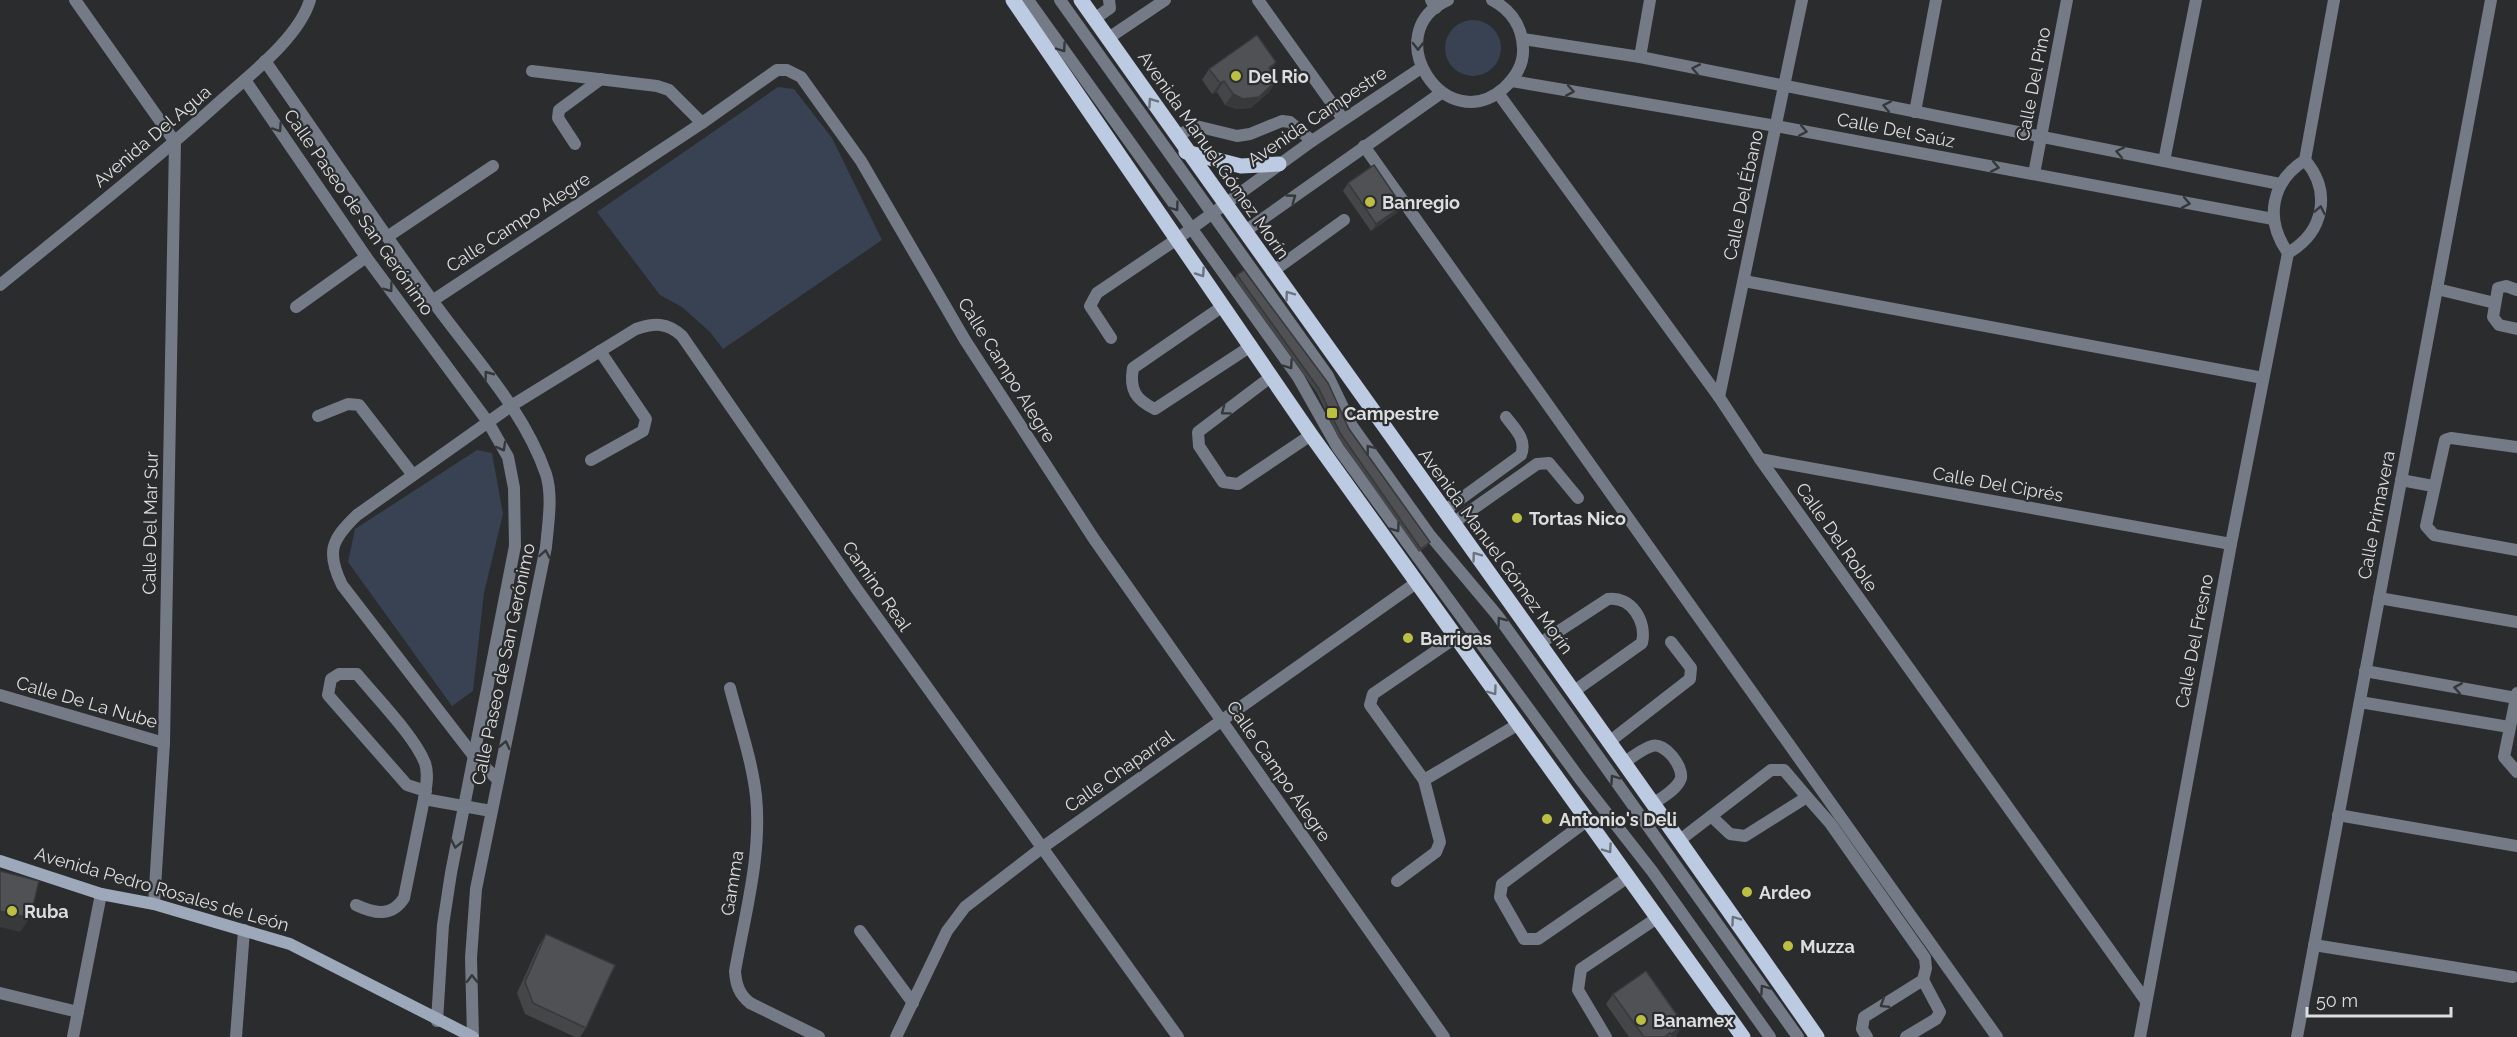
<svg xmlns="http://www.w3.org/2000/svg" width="2517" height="1037" font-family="Raleway,sans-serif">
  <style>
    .green { fill: #384252 }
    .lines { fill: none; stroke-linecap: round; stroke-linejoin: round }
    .service { stroke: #747b86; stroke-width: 12 }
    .minor { stroke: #747b86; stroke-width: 12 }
    .tertiary { stroke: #747b86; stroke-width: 12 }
    .secondary { stroke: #9da8ba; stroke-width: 12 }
    .primary { stroke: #bccae2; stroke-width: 15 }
    .wall { fill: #444648 }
    .shaded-wall { fill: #37393b }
    .building { fill: #4f5154; stroke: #37393b; stroke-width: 1.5 }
    .oneway { stroke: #35383b }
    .oneway2 { stroke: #6c737f }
    .poi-dot { fill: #bdbf43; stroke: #2a2c2e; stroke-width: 2 }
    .labels { text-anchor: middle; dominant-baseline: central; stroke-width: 4.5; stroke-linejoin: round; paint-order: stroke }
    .poi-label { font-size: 18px; font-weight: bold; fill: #dcddde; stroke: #2a2c2e; text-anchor: start }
    .street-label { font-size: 18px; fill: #dcddde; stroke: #2a2c2e }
  </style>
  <rect width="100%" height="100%" fill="#2a2c2e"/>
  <g class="green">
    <circle cx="1473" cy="48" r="28"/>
    <polygon points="778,87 794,89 832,138 882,240 723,349 710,332 682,307 660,295 597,212"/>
    <polygon points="477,450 492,453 503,514 484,593 473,691 452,706 348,562 355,529"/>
  </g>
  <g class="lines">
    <g class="service">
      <polyline points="1028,0 1298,377 1338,448 1580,779 1652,871 1770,1037"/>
      <polyline points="1060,0 1328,376 1352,426 1429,534 1497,615 1533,665 1798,1037"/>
      <polyline points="1258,0 1343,119"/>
      <polyline points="1094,19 1110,8 1109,0"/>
      <polyline points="1107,39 1165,0"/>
      <polyline points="1640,57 1650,0"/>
      <polyline points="1915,112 1936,0"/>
      <polyline points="1177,136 1196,126 1237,136 1250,134 1282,121 1290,122 1312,141"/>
      <polyline points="1364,146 1997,1037"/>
      <polyline points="2164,161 2196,0"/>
      <polyline points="1272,272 1344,220"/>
      <polyline points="1744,281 2263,378"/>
      <path d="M1223,306l-90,62c-4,22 3,32 22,41l96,-63"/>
      <polyline points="1111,338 1090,306 1097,293 1177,239"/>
      <polyline points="1272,376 1198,432 1199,446 1223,482 1238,484 1311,435"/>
      <path d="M1444,511l77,-56c6,-16 -6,-26 -15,-38"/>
      <polyline points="1453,523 1537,464 1549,463 1578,498"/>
      <polyline points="1455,638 1373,694 1370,705 1424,780 1517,725"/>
      <path d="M1539,644l69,-45c23,-3 39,22 34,44l-69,49"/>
      <polyline points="1609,742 1690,679 1691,668 1671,642"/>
      <path d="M1624,763c8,-6 18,-14 28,-17 13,-4 31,20 29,32 -3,11 -20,20 -28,26"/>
      <polyline points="1807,797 1830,823 1925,958 1926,968 1923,980 1864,1017 1862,1029 1867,1037"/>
      <polyline points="424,799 491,811"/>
      <polyline points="1588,820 1502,884 1500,897 1524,939 1538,939 1628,877"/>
      <polyline points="1680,840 1771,770 1784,770 1807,797 1745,836 1730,834 1711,816"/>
      <polyline points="1397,881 1436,852 1440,842 1424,780"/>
      <path d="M356,905c19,9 36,12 48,-7l20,-99c2,-11 5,-25 1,-36 -10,-26 -49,-66 -68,-89h-18l-8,5 -3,16 79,90 19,6"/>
      <polyline points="860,931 913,1003"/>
      <polyline points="1606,1037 1578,990 1581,969 1657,918"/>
      <polyline points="1906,1037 1936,1019 1940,1012 1923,980"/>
    </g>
    <g class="minor">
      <polyline points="75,0 175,142 164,743 154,904"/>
      <polyline points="1431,0 1436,8"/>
      <polyline points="1523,39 1640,57 2280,184"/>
      <path d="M265,61c56,80 110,160 167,239 40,56 91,108 114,174 7,22 2,50 0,73l-70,342 -5,69 2,79"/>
      <polyline points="532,71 657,86 669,90 702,123"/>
      <polyline points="245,80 366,257 488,422 508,457 514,488 515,546 451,873 443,925 437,1021"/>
      <polyline points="1512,81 1776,126 2273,219"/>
      <polyline points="1498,93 1719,397 1760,459 2146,1001"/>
      <polyline points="575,144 558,118 559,110 601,79"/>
      <polyline points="2034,174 2067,0"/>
      <polyline points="387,237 493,166"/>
      <path d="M2288,253c36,-21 44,-61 17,-93"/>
      <path d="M0,285c75,-61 152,-122 224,-187 28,-25 75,-61 86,-98"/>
      <polyline points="2437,289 2495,303"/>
      <polyline points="2517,290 2506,286 2498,288 2493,317 2499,325 2517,329"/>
      <polyline points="432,301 702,123 777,70 787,70 801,77 861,161 965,340 1094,539 1444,1037"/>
      <polyline points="296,307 366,257"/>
      <polyline points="1719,397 1802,0"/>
      <polyline points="318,416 348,404 359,405 413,475"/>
      <polyline points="2517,447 2451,438 2445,440 2426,526 2434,535 2517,550"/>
      <polyline points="1760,459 2231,544"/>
      <polyline points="591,460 643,431 646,419 600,351"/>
      <polyline points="2401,480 2433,486"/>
      <polyline points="2379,598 2517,622"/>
      <polyline points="2365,671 2516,698"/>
      <path d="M730,688c9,35 22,72 26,108 6,58 -11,118 -21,175 1,14 4,23 15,32l69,34"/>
      <polyline points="2517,693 2504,757 2517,772"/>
      <polyline points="0,695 164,743"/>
      <polyline points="2360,702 2509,727"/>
      <path d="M497,779l-24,-24 -131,-170c-16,-33 -11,-45 15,-70l154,-109 125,-77c18,-6 31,-7 46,7l174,252 322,449"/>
      <polyline points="2338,815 2517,846"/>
      <polyline points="2314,945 2513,977"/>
      <polyline points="0,993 78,1012"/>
      <polyline points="73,1037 101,894"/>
      <polyline points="236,1037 244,930"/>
      <polyline points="896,1037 947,931 965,907 1043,847 1416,583"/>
      <path d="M2140,1037l91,-493 57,-291c-24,-34 -17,-71 17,-93l29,-160"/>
    </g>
    <g class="tertiary">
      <path d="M1448,0c-72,32 -3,140 56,88 12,-11 20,-24 19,-40 -1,-22 -12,-38 -31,-48"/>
      <polyline points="1244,232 1441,93"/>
      <polyline points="1177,239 1312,141 1421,68"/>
      <polyline points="2297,1037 2491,0"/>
    </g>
    <polyline class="secondary" points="0,861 101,894 154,904 290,944 473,1037"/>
    <g class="primary">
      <polyline points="1013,0 1311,435 1743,1037"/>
      <path d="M1081,0c244,346 494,689 736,1037"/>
      <polyline points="1186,152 1241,166 1279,164"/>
    </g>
  </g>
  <g class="wall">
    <polygon points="1276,62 1271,70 1270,91 1251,108 1236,109 1225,105 1217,92 1212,94 1202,80 1209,69"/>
    <polygon points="1348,183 1397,213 1371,231 1343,191"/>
    <polygon points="1237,275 1349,429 1430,542 1427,546 1419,552 1338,437 1317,393 1235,279"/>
    <polygon points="546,934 586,1028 580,1037 575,1037 525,1014 517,993 539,945"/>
    <polygon points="1613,994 1677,1036 1675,1037 1629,1037 1606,1004"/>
  </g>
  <g class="shaded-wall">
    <polygon points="1277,80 1270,91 1251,108 1236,109 1225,105 1233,94"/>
    <polygon points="1224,81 1217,92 1212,94 1220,83"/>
    <polygon points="1402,206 1397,213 1371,231 1376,224"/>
    <polygon points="0,911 30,918 20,932 0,927"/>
    <polygon points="1684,1025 1675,1037 1667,1037"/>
  </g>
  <g class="building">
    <polygon points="1257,35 1276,62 1269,68 1277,80 1259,97 1243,99 1233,94 1224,81 1220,83 1209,69"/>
    <polygon points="1374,165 1402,206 1376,224 1348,183"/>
    <polygon points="1244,270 1328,383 1349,429 1430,542 1421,549 1340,433 1319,389 1237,275"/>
    <polygon points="0,871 39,881 30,918 0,911"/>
    <polygon points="546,934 615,965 586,1028 533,1003 525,982"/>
    <polygon points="1646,971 1684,1025 1671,1034 1670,1033 1665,1037 1644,1037 1613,994"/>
    <polygon points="1670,1033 1673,1037 1665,1037"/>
  </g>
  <defs><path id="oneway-chevron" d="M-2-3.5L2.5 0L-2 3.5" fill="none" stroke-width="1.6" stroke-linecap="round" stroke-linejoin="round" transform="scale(1.5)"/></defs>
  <g class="oneway">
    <use href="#oneway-chevron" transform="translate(1418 46) rotate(90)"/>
    <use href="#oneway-chevron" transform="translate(1062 48) rotate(55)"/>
    <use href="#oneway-chevron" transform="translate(1696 69) rotate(-169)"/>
    <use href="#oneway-chevron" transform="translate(1570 91) rotate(10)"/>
    <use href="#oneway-chevron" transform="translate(1887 106) rotate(-169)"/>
    <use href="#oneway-chevron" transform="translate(278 128) rotate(56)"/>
    <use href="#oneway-chevron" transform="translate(1803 131) rotate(11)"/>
    <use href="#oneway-chevron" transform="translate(2120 152) rotate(-169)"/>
    <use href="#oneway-chevron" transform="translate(1995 167) rotate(11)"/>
    <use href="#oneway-chevron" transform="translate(1292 198) rotate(-36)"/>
    <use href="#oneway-chevron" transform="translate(2186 203) rotate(11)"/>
    <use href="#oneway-chevron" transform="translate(1175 207) rotate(54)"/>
    <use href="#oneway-chevron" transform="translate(2320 210) rotate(-79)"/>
    <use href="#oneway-chevron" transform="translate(389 288) rotate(53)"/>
    <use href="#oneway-chevron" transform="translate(1289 365) rotate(55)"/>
    <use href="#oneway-chevron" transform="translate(488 375) rotate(-127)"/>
    <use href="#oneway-chevron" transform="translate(1225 411) rotate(143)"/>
    <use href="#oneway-chevron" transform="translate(502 447) rotate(61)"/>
    <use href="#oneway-chevron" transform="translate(1370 449) rotate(-128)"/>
    <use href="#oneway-chevron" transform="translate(1396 528) rotate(54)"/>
    <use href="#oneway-chevron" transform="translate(545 554) rotate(-80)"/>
    <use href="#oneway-chevron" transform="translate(1501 621) rotate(-127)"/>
    <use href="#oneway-chevron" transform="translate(2458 688) rotate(-170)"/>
    <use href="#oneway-chevron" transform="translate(505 745) rotate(-77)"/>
    <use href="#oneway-chevron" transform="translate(1614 779) rotate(-125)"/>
    <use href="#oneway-chevron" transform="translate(456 844) rotate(101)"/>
    <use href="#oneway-chevron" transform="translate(472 979) rotate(-91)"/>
    <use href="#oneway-chevron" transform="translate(1764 989) rotate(-125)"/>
    <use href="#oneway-chevron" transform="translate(1884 1004) rotate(148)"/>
  </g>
  <g class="oneway2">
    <use href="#oneway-chevron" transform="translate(1152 102) rotate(-125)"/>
    <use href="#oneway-chevron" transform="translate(1201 273) rotate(56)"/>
    <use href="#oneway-chevron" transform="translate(1289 295) rotate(-126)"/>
    <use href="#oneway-chevron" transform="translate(1476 556) rotate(-126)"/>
    <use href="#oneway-chevron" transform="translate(1493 691) rotate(54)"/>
    <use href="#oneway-chevron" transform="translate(1608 849) rotate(55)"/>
    <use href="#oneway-chevron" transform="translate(1735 920) rotate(-125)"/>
  </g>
  <g class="poi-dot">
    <circle cx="1236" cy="76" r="6"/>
    <circle cx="1370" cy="202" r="6"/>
    <rect x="1326" y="407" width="12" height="12" rx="3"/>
    <circle cx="1517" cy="518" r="6"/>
    <circle cx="1408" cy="638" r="6"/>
    <circle cx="1547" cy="819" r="6"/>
    <circle cx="1747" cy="892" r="6"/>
    <circle cx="12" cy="911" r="6"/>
    <circle cx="1788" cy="946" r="6"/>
    <circle cx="1641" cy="1020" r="6"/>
  </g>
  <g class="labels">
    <g class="poi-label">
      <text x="1248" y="76">Del Rio</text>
      <text x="1382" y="202">Banregio</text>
      <text x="1344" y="413">Campestre</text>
      <text x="1529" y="518">Tortas Nico</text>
      <text x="1420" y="638">Barrigas</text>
      <text x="1559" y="819">Antonio's Deli</text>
      <text x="1759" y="892">Ardeo</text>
      <text x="24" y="911">Ruba</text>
      <text x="1800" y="946">Muzza</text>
      <text x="1653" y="1020">Banamex</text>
    </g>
    <g class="street-label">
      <text transform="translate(2033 84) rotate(-79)">Calle Del Pino</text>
      <text transform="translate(1317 116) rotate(-34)">Avenida Campestre</text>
      <text transform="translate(1896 130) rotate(11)">Calle Del Saúz</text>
      <text transform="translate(152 136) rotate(-40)">Avenida Del Agua</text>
      <text transform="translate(1214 155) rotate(55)">Avenida Manuel Gómez Morín</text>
      <text transform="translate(1743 195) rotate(-78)">Calle Del Ébano</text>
      <text transform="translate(359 212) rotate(55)">Calle Paseo de San Gerónimo</text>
      <text transform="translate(518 222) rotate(-33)">Calle Campo Alegre</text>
      <text transform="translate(1007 370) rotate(58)">Calle Campo Alegre</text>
      <text transform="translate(1998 484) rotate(10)">Calle Del Ciprés</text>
      <text transform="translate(2376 515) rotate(-79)">Calle Primavera</text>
      <text transform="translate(150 523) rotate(-89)">Calle Del Mar Sur</text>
      <text transform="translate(1837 537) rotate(55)">Calle Del Roble</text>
      <text transform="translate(1496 551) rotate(54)">Avenida Manuel Gómez Morín</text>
      <text transform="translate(877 586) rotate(55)">Camino Real</text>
      <text transform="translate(2194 641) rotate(-79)">Calle Del Fresno</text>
      <text transform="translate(503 664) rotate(-78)">Calle Paseo de San Gerónimo</text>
      <text transform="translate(87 702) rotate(16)">Calle De La Nube</text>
      <text transform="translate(1119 771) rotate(-35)">Calle Chaparral</text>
      <text transform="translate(1279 771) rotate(55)">Calle Campo Alegre</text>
      <text transform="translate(732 883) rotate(-81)">Gamma</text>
      <text transform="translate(162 889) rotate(16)">Avenida Pedro Rosales de León</text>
    </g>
  </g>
  <path d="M2307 1007v9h144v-9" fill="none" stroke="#dcddde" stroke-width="3"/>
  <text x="2316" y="1007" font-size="18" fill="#dcddde" stroke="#2a2c2e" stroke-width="4.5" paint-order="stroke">50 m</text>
</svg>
